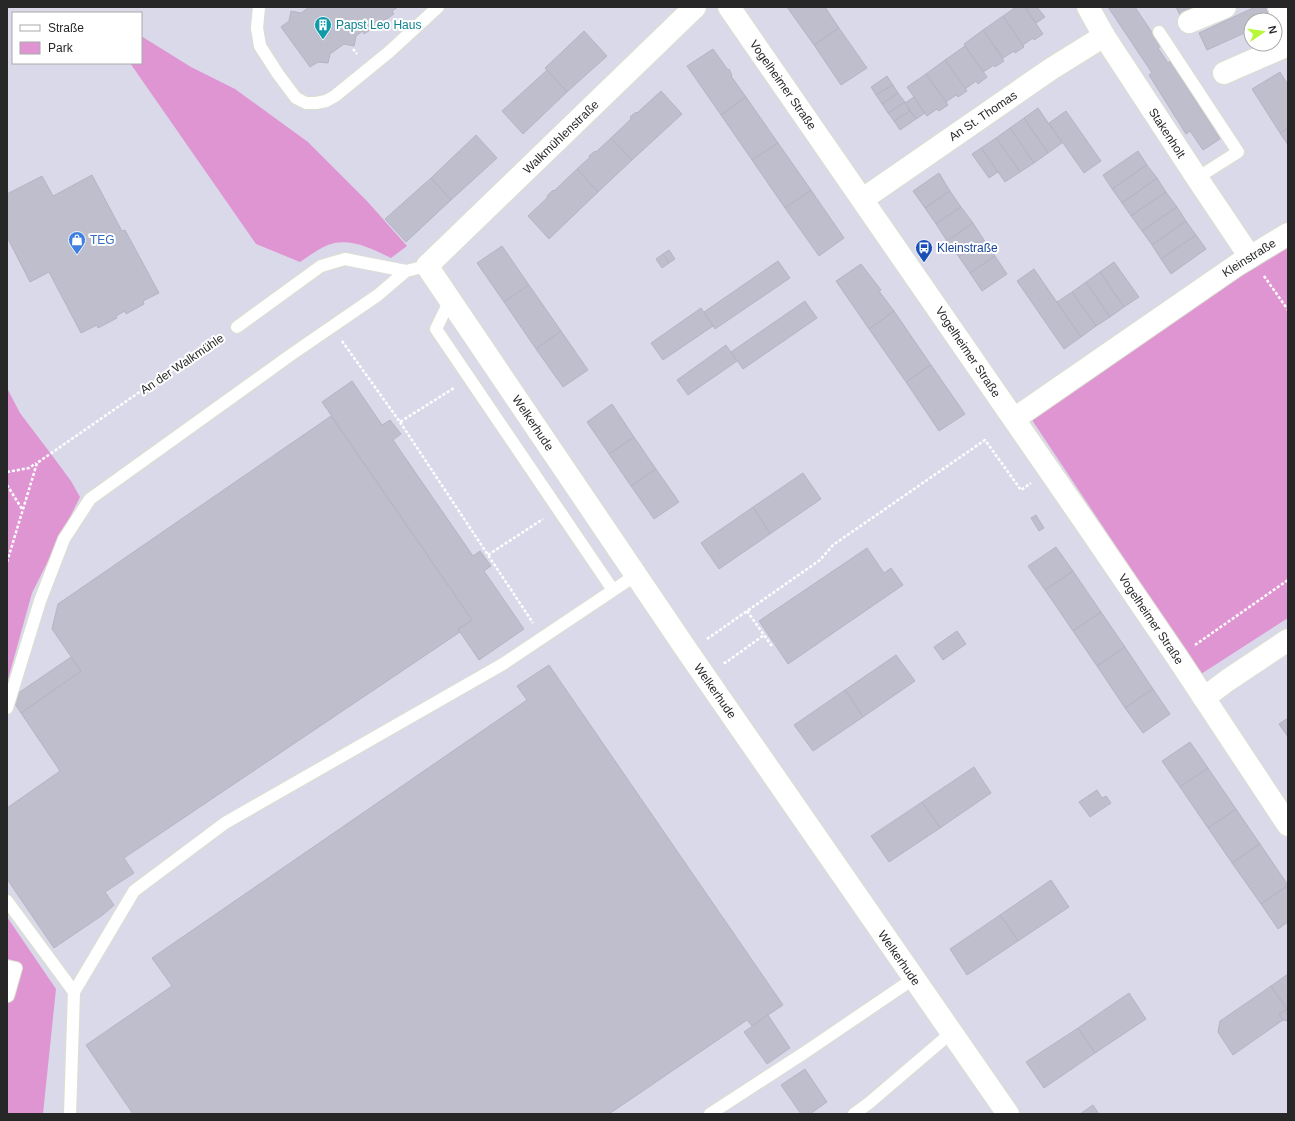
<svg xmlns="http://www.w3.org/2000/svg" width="1295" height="1121" font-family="Helvetica,sans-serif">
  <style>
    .green { fill: #e095d3 }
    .building { fill: #bfbecc; stroke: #b6b3c5 }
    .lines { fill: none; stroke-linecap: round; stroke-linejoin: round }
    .service-casing { stroke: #dae0ce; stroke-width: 14 }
    .minor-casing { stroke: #dae0ce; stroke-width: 24 }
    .secondary-casing { stroke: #dae0ce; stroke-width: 24 }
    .path { stroke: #fff; stroke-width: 2.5; stroke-dasharray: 3 2; stroke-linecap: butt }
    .service { stroke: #fff; stroke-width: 12 }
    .minor { stroke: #fff; stroke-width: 22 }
    .secondary { stroke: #fff; stroke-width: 22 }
    .labels { text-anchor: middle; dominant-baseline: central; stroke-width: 4; stroke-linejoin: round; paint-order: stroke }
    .culture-label { font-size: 12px; fill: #0d838f; stroke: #fff; text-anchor: start }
    .street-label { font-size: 12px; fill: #272727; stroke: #fff }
    .shop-label { font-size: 12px; fill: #366cbe; stroke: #fff; text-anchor: start }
    .transit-label { font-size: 12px; fill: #164399; stroke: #fff; text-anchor: start }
  </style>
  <rect width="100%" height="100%" fill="#dad9ea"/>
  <g class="green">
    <path d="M141,36l50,31 44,22 73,53 59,59 40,45 -16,12c-19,-9 -41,-21 -63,-13 -10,4 -19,11 -28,17l-44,-18 -126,-181h11z"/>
    <polygon points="1288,239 1288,618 1201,674 1030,417"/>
    <polygon points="7,388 20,413 54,458 71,481 80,497 32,593 7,683"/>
    <polygon points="7,917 56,989 43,1114 7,1114"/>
  </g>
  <g class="building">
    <polygon points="309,7 398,7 392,11 394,14 364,34 363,31 356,36 354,46 344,44 330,54 328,63 318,62 310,67 281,27 289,21 291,11 301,13"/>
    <polygon points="787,7 825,7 839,28 814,45"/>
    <polygon points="1016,7 1025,7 1043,34 1034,40 1033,38 1023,45 1003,16"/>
    <polygon points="1025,7 1037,7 1045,17 1036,23"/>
    <polygon points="1108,7 1135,7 1161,46 1158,48 1168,63 1170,61 1220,139 1203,150 1190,131 1186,134 1149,75 1152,73"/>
    <polygon points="1176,7 1196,7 1180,15"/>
    <polygon points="1255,7 1265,7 1271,20 1251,20 1251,30 1207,50 1199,33"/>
    <polygon points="1003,16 1024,47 1015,53 1014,51 1003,58 983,30"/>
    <polygon points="839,28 867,68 841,85 814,45"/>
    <polygon points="983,30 1004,61 995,67 994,65 983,72 964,44"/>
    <polygon points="584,31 607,56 567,92 545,68"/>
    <polygon points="965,46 987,77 978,84 976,81 965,89 945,60"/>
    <polygon points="713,49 728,70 729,69 732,75 731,76 746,97 721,115 687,66"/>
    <polygon points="945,60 967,91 958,97 956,95 946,102 926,74"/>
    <polygon points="547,70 567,92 523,134 502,111"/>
    <polygon points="1280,72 1288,85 1288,128 1280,133 1252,89"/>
    <polygon points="926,74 948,105 939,111 937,109 927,116 907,87"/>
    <polygon points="887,76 893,85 876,95 871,87"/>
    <polygon points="893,85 898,93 882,104 876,95"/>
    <polygon points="661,91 682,114 632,160 611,138 631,119 630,117 636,112 637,113"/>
    <polygon points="898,93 905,102 888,113 882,104"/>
    <polygon points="746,97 778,143 752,160 721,115"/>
    <polygon points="914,97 925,113 916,119 905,103"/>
    <polygon points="905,102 910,111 894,121 888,113"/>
    <polygon points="1038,108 1062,143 1048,153 1024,118"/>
    <polygon points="910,111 916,119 900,130 894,121"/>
    <polygon points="1066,111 1101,161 1084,173 1049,123"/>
    <polygon points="1024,118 1048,153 1034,163 1010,128"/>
    <polygon points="1010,128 1034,163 1020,172 996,138"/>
    <polygon points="1288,128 1288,145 1280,133"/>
    <polygon points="476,135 497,158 451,200 431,178"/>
    <polygon points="611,138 632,160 598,192 577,169 590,157 589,156 595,151 596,152"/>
    <polygon points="996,138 1020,172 1005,182 981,148"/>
    <polygon points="778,143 811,190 785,208 752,160"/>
    <polygon points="981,148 998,172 989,178 972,154"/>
    <polygon points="1138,151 1147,165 1112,189 1103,175"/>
    <polygon points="1147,165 1157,178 1122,203 1112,189"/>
    <polygon points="577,169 598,192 549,239 528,216 548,197 547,196 553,190 554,191"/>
    <polygon points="939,173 950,191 925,208 913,191"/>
    <polygon points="92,175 122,231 125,230 159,293 143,301 144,304 126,314 125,311 116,316 117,318 98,328 97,325 81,333 49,272 30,282 7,237 7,194 42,176 53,196"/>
    <polygon points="431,178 451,200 406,242 385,219"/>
    <polygon points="1157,178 1166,192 1131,216 1122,203"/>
    <polygon points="811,190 844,238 819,256 785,208"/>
    <polygon points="950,191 961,207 936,224 925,208"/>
    <polygon points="1166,192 1177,207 1142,231 1131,216"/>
    <polygon points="961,207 973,223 947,241 936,224"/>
    <polygon points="1177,207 1186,221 1152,245 1142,231"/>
    <polygon points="1186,221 1196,235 1161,259 1152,245"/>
    <polygon points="973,223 984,240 959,257 947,241"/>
    <polygon points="1196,235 1206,249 1171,274 1161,259"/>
    <polygon points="984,240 995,256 970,273 959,257"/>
    <polygon points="502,246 529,285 504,302 477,263"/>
    <polygon points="669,250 675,259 669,263 663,254"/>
    <polygon points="663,254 669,263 662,268 656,259"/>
    <polygon points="995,256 1007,274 982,291 970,273"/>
    <polygon points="778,261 790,278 715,329 704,312"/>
    <polygon points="1114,262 1139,297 1124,307 1100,272"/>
    <polygon points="861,264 881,290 879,291 894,311 869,329 836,281"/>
    <polygon points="1034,269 1081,337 1064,349 1017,281"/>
    <polygon points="1100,272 1124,307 1110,317 1086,282"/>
    <polygon points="1086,282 1110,317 1096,326 1072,292"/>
    <polygon points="529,285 561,331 536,349 504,302"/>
    <polygon points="1072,292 1096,326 1081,337 1057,302"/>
    <polygon points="805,301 817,318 743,369 731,352"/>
    <polygon points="701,308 713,326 663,360 651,343"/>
    <polygon points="894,311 931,365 906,382 869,329"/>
    <polygon points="561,331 588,370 563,387 536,349"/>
    <polygon points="726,345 737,361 688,395 677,380"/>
    <polygon points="931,365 965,414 939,431 906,382"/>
    <polygon points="352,381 382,425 390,420 401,434 393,440 473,556 480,551 491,566 484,571 524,629 479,660 458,629 472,620 322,402"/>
    <polygon points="612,404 634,437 609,454 587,422"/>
    <polygon points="331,416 472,620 458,629 460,632 124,858 134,873 105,892 114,905 104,914 54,948 7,879 7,808 60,771 21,713 81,671 52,629 58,604"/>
    <polygon points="634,437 656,469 631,486 609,454"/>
    <polygon points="656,469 679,502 654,519 631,486"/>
    <polygon points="803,473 821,499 770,534 753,507"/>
    <polygon points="753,507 770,534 719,569 701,543"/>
    <polygon points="1036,515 1044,528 1039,531 1031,518"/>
    <polygon points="1056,547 1073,571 1045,590 1028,566"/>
    <polygon points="867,548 884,573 891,568 903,585 788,664 759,621"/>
    <polygon points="1073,571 1101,612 1073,631 1045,590"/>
    <polygon points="1101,612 1125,647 1097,666 1073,631"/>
    <polygon points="957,631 966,644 943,660 934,647"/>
    <polygon points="1125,647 1153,689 1125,708 1097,666"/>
    <polygon points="896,655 915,681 863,717 845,690"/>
    <polygon points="71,657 81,671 21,713 11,698"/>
    <polygon points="549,665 783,1005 752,1026 747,1020 609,1114 133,1114 86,1045 172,986 152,958 527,700 517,686"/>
    <polygon points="1153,689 1170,714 1143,733 1125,708"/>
    <polygon points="845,690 863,717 813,751 794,725"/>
    <polygon points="1288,718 1288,737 1279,724"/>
    <polygon points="1190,742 1208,768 1180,787 1162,761"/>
    <polygon points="974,767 991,793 940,828 922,802"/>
    <polygon points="1208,768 1236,809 1208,828 1180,787"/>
    <polygon points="1097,790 1102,798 1106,796 1111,803 1090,817 1079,802"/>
    <polygon points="922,802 940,828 889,862 871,836"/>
    <polygon points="1236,809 1260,844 1232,863 1208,828"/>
    <polygon points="1260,844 1288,885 1261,904 1232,863"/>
    <polygon points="1051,880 1069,907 1018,941 1000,915"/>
    <polygon points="1288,886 1288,922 1278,929 1261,904"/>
    <polygon points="1000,915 1018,941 967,975 950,949"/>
    <polygon points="1288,974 1288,1021 1283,1020 1279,1014 1287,1009 1271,986"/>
    <polygon points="1271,986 1287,1009 1279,1014 1283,1020 1233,1055 1218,1032 1220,1021"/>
    <polygon points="1129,993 1146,1019 1095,1053 1078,1028"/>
    <polygon points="768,1015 790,1048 767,1064 744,1032"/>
    <polygon points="1078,1028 1095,1053 1044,1088 1026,1062"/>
    <polygon points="805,1069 827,1102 810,1114 801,1114 781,1085"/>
    <polygon points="1093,1105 1099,1114 1080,1114"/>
  </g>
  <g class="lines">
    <defs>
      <g id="service">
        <polyline points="259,7 257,28 260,46 278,74 296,98 306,103 316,103 326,101 335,96 389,52 438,7"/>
        <polyline points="1159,32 1238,152 1197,178"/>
        <polyline points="450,300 436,329 613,590"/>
        <polyline points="237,327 321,266 345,259 406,271 427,266"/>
        <polyline points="7,708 40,601 64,539 90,499 292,354 378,295 406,271"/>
        <polyline points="7,901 74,992 70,1114"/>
        <polyline points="7,966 16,968 8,996"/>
        <polyline points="74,992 134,891 225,823 503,664 636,575"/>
        <polyline points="710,1114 804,1053 913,979"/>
        <polyline points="854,1114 869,1103 951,1033"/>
      </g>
      <g id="minor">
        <polyline points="695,7 427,266 688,652 1008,1114"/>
        <polyline points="1088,7 1104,36 1197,178 1250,257"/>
        <polyline points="1279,7 1288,29"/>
        <polyline points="1189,22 1225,7"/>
        <polyline points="1224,73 1288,45"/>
        <polyline points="863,199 1051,69 1104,36"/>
        <polyline points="1014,419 1237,265 1288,234"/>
        <polyline points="1204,698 1228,680 1288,640"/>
      </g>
      <polyline id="secondary" points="729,7 1087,525 1177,657 1288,825"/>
    </defs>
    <use href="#service" class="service-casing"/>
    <use href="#minor" class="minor-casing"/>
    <use href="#secondary" class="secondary-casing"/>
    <g class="path">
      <polyline points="353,49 357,54"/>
      <polyline points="1264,276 1288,310"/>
      <polyline points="342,341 400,422 454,388"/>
      <polyline points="400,422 533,623"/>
      <polyline points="7,472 29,468 36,463"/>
      <polyline points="7,485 22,509"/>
      <polyline points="488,555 543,519"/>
      <polyline points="7,562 37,463 180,364 223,336"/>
      <polyline points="747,611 771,645 774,643"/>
      <polyline points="707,639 820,560 833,545 985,440 1021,490 1031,483"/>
      <polyline points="1195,645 1288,580"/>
      <polyline points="724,662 725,663 764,635"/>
    </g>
    <use href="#service" class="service"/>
    <use href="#minor" class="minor"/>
    <use href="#secondary" class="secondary"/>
  </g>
  <defs>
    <symbol id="building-pin" viewBox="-11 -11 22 30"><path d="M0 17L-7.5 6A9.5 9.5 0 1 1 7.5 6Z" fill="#0f9aa8" stroke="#fff"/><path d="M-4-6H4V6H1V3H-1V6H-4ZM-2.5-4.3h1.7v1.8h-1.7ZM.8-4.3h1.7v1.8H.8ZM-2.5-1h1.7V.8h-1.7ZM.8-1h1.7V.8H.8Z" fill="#fff"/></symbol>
    <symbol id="shop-pin" viewBox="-11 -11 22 30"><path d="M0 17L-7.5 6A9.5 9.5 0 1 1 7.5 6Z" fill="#3f7fe0" stroke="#fff"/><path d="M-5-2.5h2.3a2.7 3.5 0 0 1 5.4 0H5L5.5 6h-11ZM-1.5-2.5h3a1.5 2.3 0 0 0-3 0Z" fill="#fff"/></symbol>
    <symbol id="bus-pin" viewBox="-11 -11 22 30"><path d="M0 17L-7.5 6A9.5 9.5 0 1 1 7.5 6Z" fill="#1a4fb4" stroke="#fff"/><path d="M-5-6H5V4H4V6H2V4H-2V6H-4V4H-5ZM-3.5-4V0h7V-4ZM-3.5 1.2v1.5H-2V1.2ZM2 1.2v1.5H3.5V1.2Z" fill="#fff"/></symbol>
  </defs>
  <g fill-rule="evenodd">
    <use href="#building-pin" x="313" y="15" width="20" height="27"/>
    <use href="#shop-pin" x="67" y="230" width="20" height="27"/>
    <use href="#bus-pin" x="914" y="238" width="20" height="27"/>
  </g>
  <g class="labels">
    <g class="culture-label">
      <text x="336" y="25">Papst Leo Haus</text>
    </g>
    <g class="street-label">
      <text transform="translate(783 85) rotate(55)">Vogelheimer Straße</text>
      <text transform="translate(983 116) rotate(-34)">An St. Thomas</text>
      <text transform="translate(1167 133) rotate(57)">Stakenholt</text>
      <text transform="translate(561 137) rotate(-44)">Walkmühlenstraße</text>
      <text transform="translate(1249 258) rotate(-32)">Kleinstraße</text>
      <text transform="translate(968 352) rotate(56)">Vogelheimer Straße</text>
      <text transform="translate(182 364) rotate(-34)">An der Walkmühle</text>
      <text transform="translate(533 423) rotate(56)">Welkerhude</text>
      <text transform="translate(1151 619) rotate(56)">Vogelheimer Straße</text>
      <text transform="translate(715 691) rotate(55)">Welkerhude</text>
      <text transform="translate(899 958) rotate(55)">Welkerhude</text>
    </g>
    <g class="shop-label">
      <text x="90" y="240">TEG</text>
    </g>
    <g class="transit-label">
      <text x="937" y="248">Kleinstraße</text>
    </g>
  </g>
  <rect width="1295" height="1121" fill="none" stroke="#272727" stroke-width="16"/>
  <rect x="12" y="12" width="130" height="52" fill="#ffffff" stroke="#a9a9a9"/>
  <rect x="20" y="25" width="20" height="6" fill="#ffffff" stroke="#a9a9a9"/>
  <text x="48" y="32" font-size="12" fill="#272727">Straße</text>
  <rect x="20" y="42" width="20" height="12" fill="#e095d3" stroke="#a9a9a9"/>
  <text x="48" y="52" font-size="12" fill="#272727">Park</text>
  <g transform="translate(1263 32) rotate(77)"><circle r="19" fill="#ffffff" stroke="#a9a9a9"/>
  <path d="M0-3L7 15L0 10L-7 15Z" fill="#b8f63a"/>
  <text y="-6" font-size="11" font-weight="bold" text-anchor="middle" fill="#272727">N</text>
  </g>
</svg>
